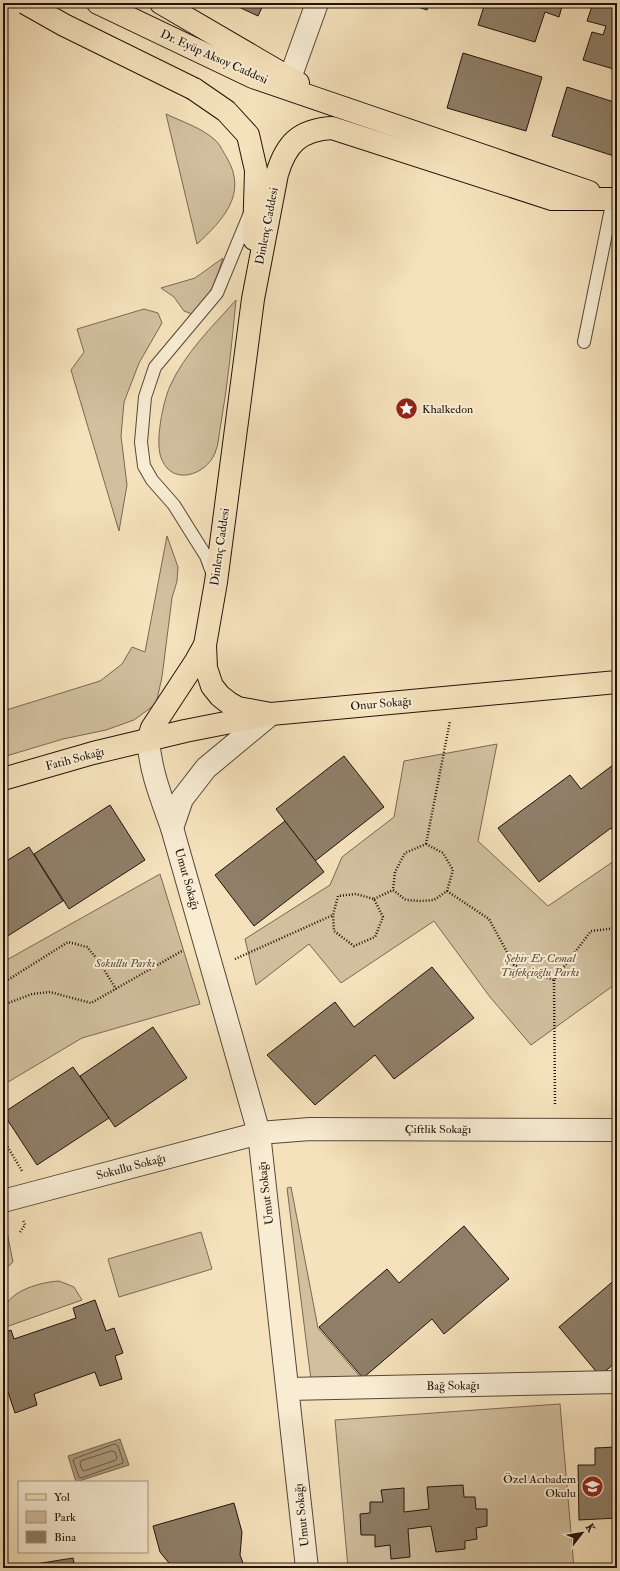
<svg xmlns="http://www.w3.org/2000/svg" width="620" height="1571" font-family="'IM FELL Double Pica',serif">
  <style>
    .green { fill: #d1bf9e; stroke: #786955 }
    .water { fill: #ad9c80; stroke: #756552 }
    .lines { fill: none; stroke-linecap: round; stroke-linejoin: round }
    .shore { stroke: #665846; stroke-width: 1 }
    .building { fill: #8f7f68; stroke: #20130c }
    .lane-casing { stroke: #554738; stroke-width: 14 }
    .street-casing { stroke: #554738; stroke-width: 24 }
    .primary-casing { stroke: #20130c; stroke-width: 24 }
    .path { stroke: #20130c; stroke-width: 2.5; stroke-dasharray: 1 2; stroke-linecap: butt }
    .lane { stroke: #f8ecd3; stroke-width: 12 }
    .street { stroke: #f8ecd3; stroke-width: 22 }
    .primary { stroke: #f5e2bc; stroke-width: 22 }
    .primary-bridge-casing { stroke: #20130c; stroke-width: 24; stroke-linecap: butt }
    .primary-bridge { stroke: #f5e2bc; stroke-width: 22 }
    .labels { text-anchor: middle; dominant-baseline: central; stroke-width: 4; stroke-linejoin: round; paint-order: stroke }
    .street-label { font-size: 12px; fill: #20130c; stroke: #f8ecd3 }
    .poi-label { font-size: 12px; fill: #20130c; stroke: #f8ecd3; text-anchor: start }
    .park-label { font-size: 12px; font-style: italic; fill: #5e4f3f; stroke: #f8ecd3 }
  </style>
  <rect width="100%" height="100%" fill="#f5e2bc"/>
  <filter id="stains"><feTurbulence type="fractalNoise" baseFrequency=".005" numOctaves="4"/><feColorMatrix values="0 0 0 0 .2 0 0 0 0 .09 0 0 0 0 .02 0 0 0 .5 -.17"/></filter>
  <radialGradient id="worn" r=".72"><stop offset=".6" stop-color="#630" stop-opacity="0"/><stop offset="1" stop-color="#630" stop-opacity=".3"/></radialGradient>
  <g class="green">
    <path d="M166,114c17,8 36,14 49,26 5,4 8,12 12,18 21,36 -4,62 -30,86z"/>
    <path d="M223,258c-7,21 -13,42 -31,56l-8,-3 -10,-14 -13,-9 34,-10z"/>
    <path d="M236,300c-4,41 -8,83 -15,123 -2,9 -2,21 -6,30 -9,22 -42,33 -53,7 -8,-16 1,-58 8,-74 15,-33 42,-59 66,-86z"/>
    <polygon points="144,309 158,313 162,323 139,363 124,402 121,436 127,485 119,531 71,370 84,352 77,329"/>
    <polygon points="167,536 178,567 177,581 172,598 162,677 156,704 134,720 106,730 63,739 3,757 3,711 100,681 122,664 132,647 145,652"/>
    <polygon points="497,744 478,841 548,906 617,859 617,983 531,1045 490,997 434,921 341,983 309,944 256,985 245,939 330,885 342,857 394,817 404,761"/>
    <polygon points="160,874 200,1004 82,1038 3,1085 3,962"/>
    <polygon points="291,1187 318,1328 362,1379 311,1380 287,1188"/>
    <polygon points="3,1222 5,1222 13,1262 3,1271"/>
    <polygon points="201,1232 212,1269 119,1297 108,1259"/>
    <path d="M59,1281l15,6 8,13 -79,28c0,-6 -1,-14 1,-19 6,-19 38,-27 55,-28z"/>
    <polygon points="560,1404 574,1568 348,1568 335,1420"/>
  </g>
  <polygon class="water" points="120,1439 129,1465 76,1482 68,1456"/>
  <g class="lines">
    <g class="shore">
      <polygon points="115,1444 118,1446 123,1461 123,1463 81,1478 79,1477 73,1460 74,1459"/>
      <polygon points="112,1451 115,1452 117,1458 116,1460 84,1471 82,1470 80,1463 81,1461"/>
    </g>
  </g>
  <g class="building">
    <polygon points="230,3 264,3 258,16"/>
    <polygon points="406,3 429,3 427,10"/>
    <polygon points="485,3 563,3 559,17 545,12 535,42 478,25"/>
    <polygon points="593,3 617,3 617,70 583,60 592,32 603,35 606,26 587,21"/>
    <polygon points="463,53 542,77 526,131 447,108"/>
    <polygon points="567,87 617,103 617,157 552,136"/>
    <polygon points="344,756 384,807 315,861 276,809"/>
    <polygon points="617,762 617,836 611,828 539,882 498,828 570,775 581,789"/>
    <polygon points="110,805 145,860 69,909 34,854"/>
    <polygon points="285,821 324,872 254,926 215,875"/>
    <polygon points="29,847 63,901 3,939 3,863"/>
    <polygon points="432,967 474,1018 394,1079 375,1055 315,1105 267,1055 335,1002 354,1027"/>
    <polygon points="153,1027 187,1078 115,1127 80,1076"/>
    <polygon points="73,1067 109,1118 37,1165 3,1113"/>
    <polygon points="464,1226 509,1279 444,1334 432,1319 363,1378 319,1327 387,1269 399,1283"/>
    <polygon points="617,1278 617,1361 600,1376 559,1327"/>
    <polygon points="95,1300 106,1331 114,1328 123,1353 115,1356 122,1379 100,1386 95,1372 34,1394 37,1405 15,1413 8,1392 3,1394 3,1333 11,1330 14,1339 76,1318 73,1308"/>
    <polygon points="617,1447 617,1518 579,1520 578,1465 595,1465 595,1448"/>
    <polygon points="463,1485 464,1497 475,1497 476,1509 487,1509 487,1526 476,1528 477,1539 465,1541 465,1549 436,1552 431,1526 408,1529 410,1557 391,1559 390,1545 375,1547 375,1535 361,1535 360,1514 370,1513 370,1502 383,1502 381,1490 404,1488 404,1512 429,1509 427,1487"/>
    <polygon points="234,1503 242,1532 240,1555 245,1568 173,1568 160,1552 153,1526"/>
    <polygon points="73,1558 75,1568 10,1568"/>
  </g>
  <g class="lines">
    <defs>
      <g id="lane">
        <polyline points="584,342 613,199"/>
        <polyline points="213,575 206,556 194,537 174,505 152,480 144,466 141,442 145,397 155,367 217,293 250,213"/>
      </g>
      <g id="street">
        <polyline points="290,78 317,3"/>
        <path d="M148,740c3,33 13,57 24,88l87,305 48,435"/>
        <polyline points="172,828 182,799 206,768 271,714"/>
        <polyline points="3,1201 259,1133 310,1129 617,1130"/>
        <polyline points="288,1389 617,1382"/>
      </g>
      <g id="primary">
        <polyline points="98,3 253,77 589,192"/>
        <polyline points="161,3 298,83"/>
        <polyline points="194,89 226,111 248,135 256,170 254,239"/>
        <path d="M271,714l-33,-6 -9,-5 -9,-7 -8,-10 -6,-18 -1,-23 11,-63 37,-283 24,-125c9,-30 22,-44 55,-46l220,71h61"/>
        <polyline points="148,740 152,728 196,661 205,645"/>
        <polyline points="3,779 93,753 185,731 271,714 617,682"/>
      </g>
    </defs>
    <use href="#lane" class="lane-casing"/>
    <use href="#street" class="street-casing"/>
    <use href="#primary" class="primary-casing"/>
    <g class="path">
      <polygon points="426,844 443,853 453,870 447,891 434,900 421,901 406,900 393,890 395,872 405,853"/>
      <polyline points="426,844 450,721"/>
      <polyline points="447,891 489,919 514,965 554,980 591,931 617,928"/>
      <polyline points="374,899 393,890"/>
      <polyline points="235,959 333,915 338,896 356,894 374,899 383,917 375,937 354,946 334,931 333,915"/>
      <polyline points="554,980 555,1105"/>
      <polyline points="3,983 68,942 87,947 98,960 116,989"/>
      <polyline points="3,1005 32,994 50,992 91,1003 182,951"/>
      <polyline points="3,1139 22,1171"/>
      <polyline points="20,1232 25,1225 23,1220"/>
    </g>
    <use href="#lane" class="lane"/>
    <use href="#street" class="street"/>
    <use href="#primary" class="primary"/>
    <defs>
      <polyline id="primary-bridge" points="25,3 64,25 194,89"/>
    </defs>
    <use href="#primary-bridge" class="primary-bridge-casing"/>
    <use href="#primary-bridge" class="primary-bridge"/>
  </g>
  <defs>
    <symbol id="sight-disc" viewBox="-11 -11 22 22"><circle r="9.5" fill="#8f2418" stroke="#f8ecd3"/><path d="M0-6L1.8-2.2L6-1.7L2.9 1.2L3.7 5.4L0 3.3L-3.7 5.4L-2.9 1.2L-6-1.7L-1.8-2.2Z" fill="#fff"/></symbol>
    <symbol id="school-disc" viewBox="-11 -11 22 22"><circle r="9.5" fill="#8f2418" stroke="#f8ecd3"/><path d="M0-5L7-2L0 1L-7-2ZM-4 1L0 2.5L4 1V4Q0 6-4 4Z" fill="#fff"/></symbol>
  </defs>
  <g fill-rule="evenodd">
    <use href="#sight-disc" x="394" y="396" width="25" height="25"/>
    <use href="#school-disc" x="580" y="1474" width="25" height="25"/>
  </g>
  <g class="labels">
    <g class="street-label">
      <text transform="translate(214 57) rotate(24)">Dr. Eyüp Aksoy Caddesi</text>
      <text transform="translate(267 226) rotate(-79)">Dinlenç Caddesi</text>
      <text transform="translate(220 547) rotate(-82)">Dinlenç Caddesi</text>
      <text transform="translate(381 704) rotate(-5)">Onur Sokağı</text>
      <text transform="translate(75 759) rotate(-15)">Fatih Sokağı</text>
      <text transform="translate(187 879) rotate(74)">Umut Sokağı</text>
      <text x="438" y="1129">Çiftlik Sokağı</text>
      <text transform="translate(131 1167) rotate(-15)">Sokullu Sokağı</text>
      <text transform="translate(266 1193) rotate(-97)">Umut Sokağı</text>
      <text transform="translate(453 1386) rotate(-1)">Bağ Sokağı</text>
      <text transform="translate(302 1515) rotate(-96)">Umut Sokağı</text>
    </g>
    <g class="poi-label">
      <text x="422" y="409">Khalkedon</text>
      <text x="576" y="1479" text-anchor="end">Özel Acıbadem<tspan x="576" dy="14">Okulu</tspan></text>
    </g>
    <g class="park-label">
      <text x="540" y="958">Şehir Er Cemal<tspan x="540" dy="14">Tüfekçioğlu Parkı</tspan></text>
      <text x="125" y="963">Sokullu Parkı</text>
    </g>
  </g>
  <rect width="620" height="1571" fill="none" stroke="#f5e2bc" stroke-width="16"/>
  <rect x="4" y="4" width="612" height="1563" fill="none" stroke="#20130c" stroke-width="2"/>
  <rect x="8" y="8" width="604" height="1555" fill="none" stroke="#20130c"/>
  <rect x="18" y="1481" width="130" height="72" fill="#f8ecd3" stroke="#a29583"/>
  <rect x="26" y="1494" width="20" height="6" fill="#f5e2bc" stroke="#a29583"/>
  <text x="54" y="1501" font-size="12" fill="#20130c">Yol</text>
  <rect x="26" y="1511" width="20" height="12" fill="#d1bf9e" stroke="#a29583"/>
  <text x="54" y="1521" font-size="12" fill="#20130c">Park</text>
  <rect x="26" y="1531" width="20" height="12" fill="#8f7f68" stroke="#a29583"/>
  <text x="54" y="1541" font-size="12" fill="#20130c">Bina</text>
  <g transform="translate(582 1533) rotate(59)" stroke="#f8ecd3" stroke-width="3" paint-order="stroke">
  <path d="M0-3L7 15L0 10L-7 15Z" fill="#20130c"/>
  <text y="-6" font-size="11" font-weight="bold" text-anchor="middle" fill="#20130c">K</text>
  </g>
  <rect width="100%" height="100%" filter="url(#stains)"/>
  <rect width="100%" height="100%" fill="url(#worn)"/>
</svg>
